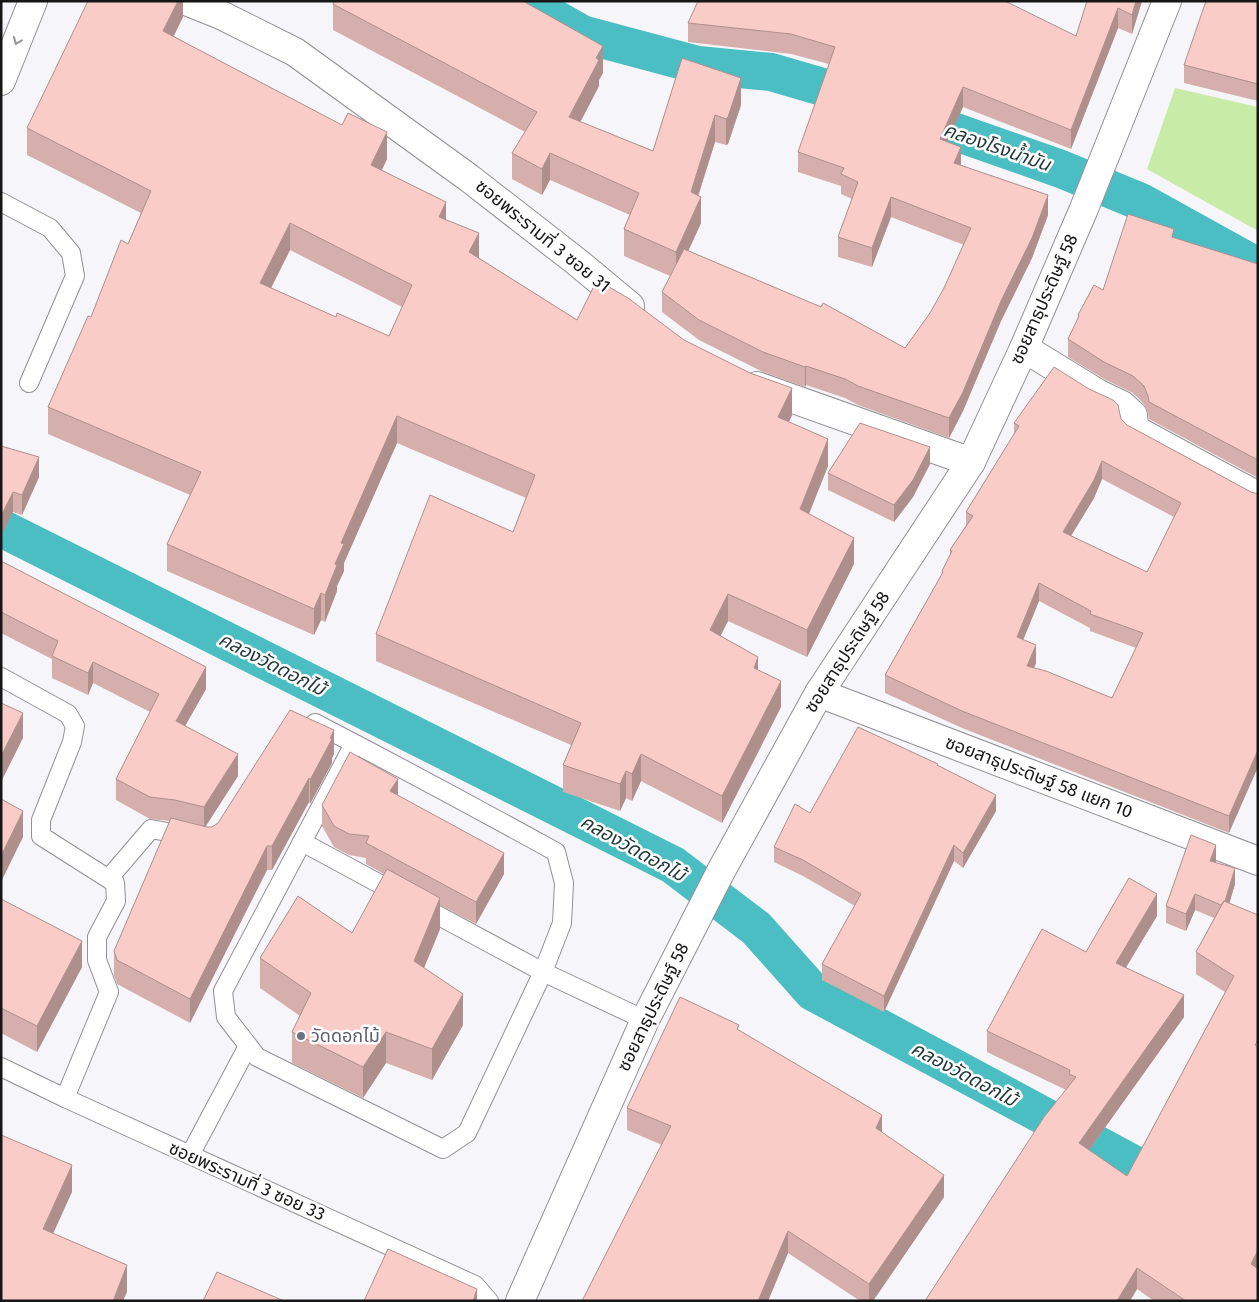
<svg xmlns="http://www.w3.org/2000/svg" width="1259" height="1302" font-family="'Fira Sans','Noto Sans Thai',sans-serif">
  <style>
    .green { fill: #c8eba7 }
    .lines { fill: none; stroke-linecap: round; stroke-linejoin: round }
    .canal { stroke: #4abec2; stroke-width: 38 }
    .lane-casing { stroke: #929095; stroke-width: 20 }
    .street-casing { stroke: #929095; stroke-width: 30 }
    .secondary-casing { stroke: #929095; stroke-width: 30 }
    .primary-casing { stroke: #929095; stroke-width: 30 }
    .lane { stroke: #fff; stroke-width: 18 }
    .street { stroke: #fff; stroke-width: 28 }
    .secondary { stroke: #fff; stroke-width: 28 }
    .primary { stroke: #fff; stroke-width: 28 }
    .wall { fill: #d6afac; fill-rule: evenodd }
    .shaded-wall { fill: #ae8f8c }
    .building { fill: #f9ccc8; stroke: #ae8f8c; fill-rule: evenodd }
    .oneway { stroke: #969697 }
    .worship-dot { fill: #6b7280; stroke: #fff; stroke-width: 2 }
    .labels { text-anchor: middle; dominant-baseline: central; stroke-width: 5; stroke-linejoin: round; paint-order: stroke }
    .street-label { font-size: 18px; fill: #161617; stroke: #fff }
    .worship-label { font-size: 18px; fill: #5b616d; stroke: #fff; text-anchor: start }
    .water-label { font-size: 19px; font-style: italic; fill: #1f3839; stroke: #fff }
  </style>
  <rect width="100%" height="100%" fill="#f6f5f9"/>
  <polygon class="green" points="1175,88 1258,107 1258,231 1147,169"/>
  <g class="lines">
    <g class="canal">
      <polyline points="524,1 582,34 698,65 771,72 850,95 1061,169 1141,202 1258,267"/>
      <polyline points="1,528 673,865 756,928 813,992 1258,1231"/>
    </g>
    <defs>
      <g id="lane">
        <polyline points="1,202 50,228 71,253 75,276 29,383"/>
        <polyline points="1,677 68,714 75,726 72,742 41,820 41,836 115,883 116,901 97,937 97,960 109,992 65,1098"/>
        <path d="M315,723c81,42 161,85 241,129l8,31 -2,40 -19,49 -76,161 -24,16 -186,-92 -31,-40 -3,-26 131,-247"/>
        <polyline points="302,842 543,972 645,1020"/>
        <polyline points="109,878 151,829 188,836"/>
        <polyline points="1,1067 65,1098 475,1285 489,1301"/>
        <polyline points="190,1155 248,1046"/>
      </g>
      <g id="street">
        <polyline points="186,1 221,15 295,52 469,178 577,262 630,306"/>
        <path d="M1024,348l73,45 25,12 11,10 1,14c41,22 82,45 124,67"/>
        <polyline points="757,386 971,462"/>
      </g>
      <g id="secondary">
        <polyline points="819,693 1258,861"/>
        <polyline points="520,1301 645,1020 721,871 819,693 971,462 1024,348 1083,211 1167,1"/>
      </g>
      <polyline id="primary" points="1,81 33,1"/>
    </defs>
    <use href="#lane" class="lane-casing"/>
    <use href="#street" class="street-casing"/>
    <use href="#secondary" class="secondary-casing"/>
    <use href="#primary" class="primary-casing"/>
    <use href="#lane" class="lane"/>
    <use href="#street" class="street"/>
    <use href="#secondary" class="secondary"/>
    <use href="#primary" class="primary"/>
  </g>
  <g class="wall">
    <path d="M183,1v16l-9,19 213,123 -5,11 64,50 33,38 98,62 107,20 108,75 -3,7 39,44 -19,48 45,50 -47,93 -79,-36 -8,15 38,34 23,37 -59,116 -81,-42 -9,20 -6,-3 -6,13 -57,-19v-27l8,-20 -195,-84v-27l137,-102 13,-34 -129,-55 -53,120v8l-7,15v5l-12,31 -4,-2 -7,15 -147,-64v-27l23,-49 -142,-61v-27l43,-90 37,-73 13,-31 -114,-58v-27zM290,250l112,57 -13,29 -53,-19 -65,-29z"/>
    <polygon points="1087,1 1142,1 1132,34 1118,28 1071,149 963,107 947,141 961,165 1048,215 1032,258 1001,321 963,411 949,438 858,405 845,398 806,385 805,387 763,372 699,340 662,312 662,292 670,276 624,256 624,229 630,215 550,180 542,195 512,179 512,153 525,132 333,30 333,4 603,73 599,80 599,86 580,122 653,151 682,58 741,105 728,144 726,145 715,142 698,195 701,223 688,251 905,348 930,313 944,288 964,245 891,217 872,267 838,257 838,237 852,199 841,194 841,186 798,172 798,152 829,64 791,54 688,42 688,23 1076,36"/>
    <polygon points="1258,1 1258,101 1184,83 1184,65"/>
    <polygon points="1174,238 1258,264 1258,478 1149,419 1148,413 1144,404 1133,393 1104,379 1068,357 1068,339 1078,319 1078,315 1103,290"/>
    <path d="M1121,419l6,6 124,67 -22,341 -267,-105 -77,-35v-18l57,-101v-3l8,-16v-5l16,-25v-13l48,-78v-11zM1102,479l72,38 -27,55 -76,-36 23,-38zM1039,601l51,27v3l46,17 -24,50 -78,-30 2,-5 -13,-23z"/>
    <polygon points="1,446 39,477 22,515 13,512"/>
    <polygon points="930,464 913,497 894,522 828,490 828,473"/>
    <polygon points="1,561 206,689 185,726 238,776 205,827 212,827 334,754 332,758 332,763 310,804 309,802 272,870 267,870 190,1023 117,984 114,975 114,951 170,821 150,819 116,800 116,779 150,712 93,683 88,695 52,678 52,659 1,633"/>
    <polygon points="938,766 996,811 963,868 954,861 884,1012 822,980 822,964 855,906 803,876 774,862 774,847"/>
    <polygon points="398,795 504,874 476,924 440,905 440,929 424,968 463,1025 432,1080 386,1063 363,1098 292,1063 292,1032 300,1016 260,988 260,958 352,933 384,874 366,864 366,858 349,855 334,847 322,826 322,805"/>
    <polygon points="1216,862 1216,863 1235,884 1229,903 1258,1301 1154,1301 1137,1289 1130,1301 925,1301 1066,1090 987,1052 987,1031 1086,952 1157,916 1126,967 1184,1017 1089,1150 1127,1176 1225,992 1196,974 1196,952 1214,918 1195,910 1186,931 1166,923 1166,906"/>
    <polygon points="1,899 82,967 37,1052 1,1033"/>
    <polygon points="739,1030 882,1132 944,1197 873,1301 860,1301 788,1253 768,1301 582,1301 662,1145 627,1130 627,1108"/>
  </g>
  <g class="shaded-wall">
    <polygon points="178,1 183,1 183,17 163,57 163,31"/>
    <polygon points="1136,1 1142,1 1132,34 1132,15"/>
    <polygon points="1118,8 1118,28 1071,149 1071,130"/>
    <polygon points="603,46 603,73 599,80 599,86 569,144 569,117"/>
    <polygon points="741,78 741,105 728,144 726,145 726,119"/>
    <polygon points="963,87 963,107 940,158 940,139"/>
    <polygon points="715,115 715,142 691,219 691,192"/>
    <polygon points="387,132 387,159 371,192 371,165"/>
    <polygon points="961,147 961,166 954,163"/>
    <polygon points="550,153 550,180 542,195 542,169"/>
    <polygon points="1048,195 1048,215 1032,258 1001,321 963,411 949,438 949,418"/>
    <polygon points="701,197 701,223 676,278 676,252"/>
    <polygon points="891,197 891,217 872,267 872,248"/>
    <polygon points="446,202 446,229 439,217"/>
    <polygon points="290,223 290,250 260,310 260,283"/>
    <polygon points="479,233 479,260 469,252"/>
    <polygon points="806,366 806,385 805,387 805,367"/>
    <polygon points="792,388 792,415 778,444 778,417"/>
    <polygon points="397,416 397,443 344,563 344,571 337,586 337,591 325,622 325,595 341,543"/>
    <polygon points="828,439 828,466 800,536 800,509"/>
    <polygon points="930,447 930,464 913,497 894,522 894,505"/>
    <polygon points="39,457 39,477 22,515 22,495"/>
    <polygon points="1102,461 1102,479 1094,498 1063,549 1063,532"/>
    <polygon points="13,492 13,512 1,536 1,516"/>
    <polygon points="854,538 854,564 807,657 807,630"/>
    <polygon points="1039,583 1039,601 1017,655 1017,637"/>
    <polygon points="321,593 321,620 314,635 314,609"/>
    <polygon points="728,594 728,621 710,657 710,630"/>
    <polygon points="1036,645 1036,663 1027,684 1027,666"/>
    <polygon points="758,657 758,684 754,668"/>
    <polygon points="93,662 93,683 88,695 88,673"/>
    <polygon points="206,667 206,689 176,742 176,721"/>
    <polygon points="781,681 781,707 722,823 722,796"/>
    <polygon points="23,713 23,738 1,782 1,756"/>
    <polygon points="334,730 334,754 332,758 332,763 310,804 310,780"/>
    <polygon points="1258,750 1258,767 1229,833 1229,816"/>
    <polygon points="238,754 238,776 204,829 204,807"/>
    <polygon points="641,754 641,781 632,801 632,774"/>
    <polygon points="626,771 626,798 620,811 620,784"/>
    <polygon points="309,778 309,802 272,870 272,846"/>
    <polygon points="398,779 398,801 390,791"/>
    <polygon points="996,795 996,811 963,868 963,853"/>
    <polygon points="23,811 23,837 1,882 1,856"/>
    <polygon points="954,845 954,861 884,1012 884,996"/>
    <polygon points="1216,845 1216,862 1210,878 1210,861"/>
    <polygon points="267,846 267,870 190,1023 190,999"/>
    <polygon points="504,853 504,874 476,924 476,902"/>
    <polygon points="1235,868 1235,884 1224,922 1224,906"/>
    <polygon points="1157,894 1157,916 1116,984 1116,963"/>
    <polygon points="1195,894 1195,910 1186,931 1186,914"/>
    <polygon points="440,898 440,929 414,992 414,961"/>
    <polygon points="82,941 82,967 37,1052 37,1026"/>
    <polygon points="463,994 463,1025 432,1080 432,1049"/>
    <polygon points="1184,995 1184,1017 1079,1164 1079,1143"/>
    <polygon points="386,1032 386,1063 363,1098 363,1067"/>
    <polygon points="882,1115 882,1137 876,1128"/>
    <polygon points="72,1165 72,1192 43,1256 43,1229"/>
    <polygon points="944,1175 944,1197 873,1301 869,1301 869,1284"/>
    <polygon points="788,1231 788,1253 768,1301 758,1301"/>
    <polygon points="1258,1250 1258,1271 1251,1264"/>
    <polygon points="127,1265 127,1292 123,1301 113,1301"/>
    <polygon points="1137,1268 1137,1289 1130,1301 1117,1301"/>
    <polygon points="477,1289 477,1301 473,1301"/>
  </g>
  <g class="building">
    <path d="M88,1h90l-15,30 179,94 6,-12 39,19 -16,33 75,37 -7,15 40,16 -10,19 108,68 20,-40 31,18 56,42 66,33 42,15 -14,29 50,22 -28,70 54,29 -47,92 -79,-36 -18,36 48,27 -4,11 27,13 -59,115 -81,-42 -9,20 -6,-3 -6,13 -57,-19 18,-42 -205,-89 54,-139 83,37 22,-57 -138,-59 -56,127 3,1 -9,20 2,1 -12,30 -4,-2 -7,16 -147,-65 34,-72 -153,-65 40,-91 3,1 30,-77 7,4 23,-53 -124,-63zM290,223l122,62 -23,51 -52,-23 -1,4 -76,-34z"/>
    <polygon points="334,1 523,1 603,46 596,58 599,60 569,117 653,151 682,58 741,78 728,117 726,119 715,115 691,192 701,197 676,252 624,229 639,193 550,153 542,169 512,153 537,112 333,4"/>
    <polygon points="698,1 1005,1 1076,36 1087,1 1136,1 1132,15 1118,8 1071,130 963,87 940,139 961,147 954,163 1048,195 1032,238 1001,301 963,392 949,418 858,386 845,379 806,366 805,367 763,352 699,320 662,292 684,249 821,307 823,303 905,348 930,313 944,288 971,228 891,197 872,248 838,237 858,182 841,174 844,168 798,152 835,47 791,34 688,23"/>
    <polygon points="1206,1 1258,1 1258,84 1184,65"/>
    <polygon points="1128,214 1174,229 1172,237 1258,264 1258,460 1149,402 1148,396 1144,386 1133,376 1104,362 1068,339 1079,316 1078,315 1094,285 1103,290"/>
    <path d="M1054,367l35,22 24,11 5,5 3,14 6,6 124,67 7,2v256l-29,66 -267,-105 -77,-36 58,-103 -1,-1 10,-20 -2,-1 23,-34 -7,-4 53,-86 -5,-3zM1102,461l79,42 -34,69 -84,-40 31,-52zM1039,583l52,28 -1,3 53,19 -31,65 -66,-27 -19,-5 9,-21 -19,-8z"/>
    <polygon points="860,423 930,447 913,480 894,505 828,473"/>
    <polygon points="1,446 39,457 22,495 13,492 1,516"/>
    <polygon points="1,561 206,667 176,721 238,754 204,807 175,800 150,797 116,779 159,694 93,662 88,673 52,656 58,641 1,612"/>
    <polygon points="1,703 23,713 1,756"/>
    <polygon points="290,710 334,730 330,738 332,739 310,780 309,778 272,846 267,846 190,999 117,960 114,951 171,818 207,827 212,827 218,823"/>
    <polygon points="858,727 938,764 937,765 996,795 963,853 954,845 884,996 822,964 861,894 803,860 774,847 795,804 810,813"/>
    <polygon points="350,752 398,779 390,791 504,853 476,902 366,843 369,836 349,834 334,826 322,805"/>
    <polygon points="1,799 23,811 1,856"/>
    <polygon points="1191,835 1216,845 1210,861 1235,868 1225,901 1224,901 1221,905 1195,894 1186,914 1166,906"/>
    <polygon points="387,869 440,898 414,961 463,994 432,1049 386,1032 363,1067 292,1032 311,993 260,958 298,896 352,933"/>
    <polygon points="1129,878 1157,894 1116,963 1184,995 1079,1143 1127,1176 1234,976 1196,952 1224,901 1258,915 1258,1040 1255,1045 1258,1047 1258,1250 1251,1264 1258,1269 1258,1298 1256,1301 1186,1301 1137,1268 1117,1301 925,1301 1044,1117 1076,1077 1069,1074 1070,1070 987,1031 1042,929 1086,952"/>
    <polygon points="1,899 82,941 37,1026 1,1008"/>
    <polygon points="680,997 739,1025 737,1029 882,1115 876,1128 944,1175 869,1284 788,1231 758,1301 582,1301 671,1126 627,1108"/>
    <polygon points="1,1135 72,1165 43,1229 127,1265 113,1301 1,1301"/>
    <polygon points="388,1249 477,1289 473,1301 364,1301"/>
    <polygon points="217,1272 284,1301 203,1301"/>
  </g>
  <defs><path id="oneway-chevron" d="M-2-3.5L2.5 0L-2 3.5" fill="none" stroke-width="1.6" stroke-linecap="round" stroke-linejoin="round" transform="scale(1.25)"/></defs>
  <use class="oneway" href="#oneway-chevron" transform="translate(17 41) rotate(112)"/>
  <circle class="worship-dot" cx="301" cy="1036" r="5"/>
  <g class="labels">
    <g class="street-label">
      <text transform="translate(543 236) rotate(39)">ซอยพระรามที่ 3 ซอย 31</text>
      <text transform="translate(1044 299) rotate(-66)">ซอยสาธุประดิษฐ์ 58</text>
      <text transform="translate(847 652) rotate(-57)">ซอยสาธุประดิษฐ์ 58</text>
      <text transform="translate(1039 777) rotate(21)">ซอยสาธุประดิษฐ์ 58 แยก 10</text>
      <text transform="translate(653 1007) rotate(-64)">ซอยสาธุประดิษฐ์ 58</text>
      <text transform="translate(247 1181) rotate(24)">ซอยพระรามที่ 3 ซอย 33</text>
    </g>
    <g class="worship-label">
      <text x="311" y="1036">วัดดอกไม้</text>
    </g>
    <g class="water-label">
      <text transform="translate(997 147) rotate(19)">คลองโรงน้ำมัน</text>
      <text transform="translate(272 664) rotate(27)">คลองวัดดอกไม้</text>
      <text transform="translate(633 848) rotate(29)">คลองวัดดอกไม้</text>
      <text transform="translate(964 1074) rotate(28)">คลองวัดดอกไม้</text>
    </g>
  </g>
  <rect width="1259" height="1302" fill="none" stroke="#161617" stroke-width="5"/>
</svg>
